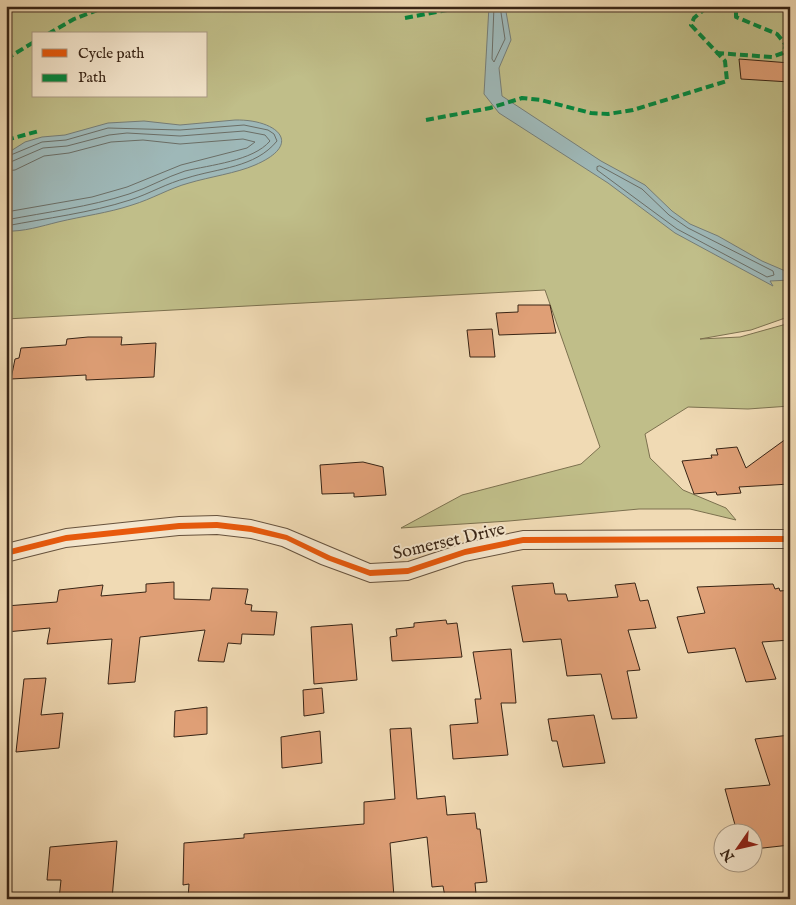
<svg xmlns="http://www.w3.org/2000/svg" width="796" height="905" font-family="'IM FELL English',serif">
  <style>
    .green { fill: #c0be89; stroke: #7c714f; fill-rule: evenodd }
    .water { fill: #9eb8b8; stroke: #757d77 }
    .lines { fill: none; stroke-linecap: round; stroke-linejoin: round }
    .shore { stroke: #6b6e66; stroke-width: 1 }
    .building { fill: #df9f76; stroke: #382415 }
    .street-casing { stroke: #66523d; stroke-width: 2 }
    .street { fill: #f5e7ce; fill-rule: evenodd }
    .quiet { stroke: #00873e; stroke-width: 4; stroke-dasharray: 8 4; stroke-linecap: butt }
    .cycleway-casing { stroke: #f5e7ce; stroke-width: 3 }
    .cycleway { fill: #e8590c; fill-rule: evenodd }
    .labels { text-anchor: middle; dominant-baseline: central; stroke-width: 4; stroke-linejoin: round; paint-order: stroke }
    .street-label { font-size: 18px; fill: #382415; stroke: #f5e7ce }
  </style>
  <rect width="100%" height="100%" fill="#f0dab4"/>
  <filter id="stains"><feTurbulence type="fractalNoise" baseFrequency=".004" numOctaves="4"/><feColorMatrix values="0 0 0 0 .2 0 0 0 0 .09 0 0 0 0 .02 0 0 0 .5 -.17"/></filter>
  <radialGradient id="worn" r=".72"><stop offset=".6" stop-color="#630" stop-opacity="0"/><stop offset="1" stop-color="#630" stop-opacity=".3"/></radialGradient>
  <path class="green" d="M6,6h784v314l-2,-3 -37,13 -51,9 40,-2 50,-14v83l-42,3 -60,-2 -43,27 5,24 33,32 43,18 10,12 -46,-11h-51l-130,12 -108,7 61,-33 119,-31 19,-17 -55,-157 -539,29zM34,34h172v62h-172z"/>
  <g class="water">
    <polygon points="489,6 505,6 511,40 499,68 502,96 601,161 645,185 672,211 690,224 718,236 762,261 790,273 790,280 770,281 773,286 675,233 608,183 499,113 484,94"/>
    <path d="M235,120c40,-1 71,23 20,45 -18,8 -46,12 -66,18 -19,5 -37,16 -57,22 -24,8 -49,11 -74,17 -16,4 -35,10 -52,9v-77l19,-12 17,-5 23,-2 43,-12 36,-2 36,4z"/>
  </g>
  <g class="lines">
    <g class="shore">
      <polyline points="494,6 492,59 494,62 505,39 500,6"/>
      <path d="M6,157l36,-15 24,-2 42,-12 72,2 64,-5 24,5 6,4 3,7c-22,27 -59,27 -90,37 -20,5 -38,16 -57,22 -40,13 -83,18 -124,26"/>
      <path d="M6,164l37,-16 24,-2 42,-11 18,-2 53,3 64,-5 21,4 5,6c-17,20 -60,24 -85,30 -19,6 -37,17 -56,23 -40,13 -82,18 -123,26"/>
      <polygon points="600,166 642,189 669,215 688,228 773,271 774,275 767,277 677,229 597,170 597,167"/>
      <polyline points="6,171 15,170 44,156 69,153 111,142 143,140 180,144 243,139 255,142 247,148 181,165 127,187 92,197 6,212"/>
    </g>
  </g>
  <g class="building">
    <polygon points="739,59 790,63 790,82 741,79"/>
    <polygon points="518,305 550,305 556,333 499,335 496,313 518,312"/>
    <polygon points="492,329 495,357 470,357 467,330"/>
    <polygon points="88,337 122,337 121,345 156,343 154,377 86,380 86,375 11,379 15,359 19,358 21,348 66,345 67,339"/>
    <polygon points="790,436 790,484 739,487 741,493 717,495 716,492 694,494 682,461 712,458 711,455 718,455 716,449 737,447 746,468"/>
    <polygon points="363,462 383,467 386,495 354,497 354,493 322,494 320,465"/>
    <polygon points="174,582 174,599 210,600 212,588 248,589 245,604 252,605 251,611 277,612 274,635 242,634 241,644 228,643 224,662 198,661 205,630 140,637 135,682 108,684 112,639 47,644 50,628 6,632 6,606 57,602 59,590 103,585 101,596 146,592 146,584"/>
    <polygon points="553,583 555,594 566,594 568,601 618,597 615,585 635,583 640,601 648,600 656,628 628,630 640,670 627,671 637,718 612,719 601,674 567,676 561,639 523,642 512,586"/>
    <polygon points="773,584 775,589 779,588 780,591 790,590 790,640 762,642 776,679 746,682 735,648 688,653 677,617 705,613 697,587"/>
    <polygon points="446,620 447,624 457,623 462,657 392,661 390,637 397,636 396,629 414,627 414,623"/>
    <polygon points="352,624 357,680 314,684 311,627"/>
    <polygon points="511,649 516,703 501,703 508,755 453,759 450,725 478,723 475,699 481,699 473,652"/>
    <polygon points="46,678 41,715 63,713 59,748 16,752 24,679"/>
    <polygon points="322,688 324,713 304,716 303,690"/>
    <polygon points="207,707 207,734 174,737 175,711"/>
    <polygon points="594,715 605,763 563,767 557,741 552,741 548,719"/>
    <polygon points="411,728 417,799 445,796 447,815 475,813 477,829 480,829 487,882 475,883 476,894 445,897 443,886 432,887 427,837 390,843 394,897 188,899 189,884 183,885 184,843 244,838 244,834 364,824 364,802 395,799 390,729"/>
    <polygon points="320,731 322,763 282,768 281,737"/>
    <polygon points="790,735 790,845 754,849 754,832 737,832 725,789 770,785 755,739"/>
    <polygon points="117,841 112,899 59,899 61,880 47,880 50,847"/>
  </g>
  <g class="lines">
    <defs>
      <polygon id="street" points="217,516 251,520 287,529 370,564 408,562 465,543 523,531 790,530 790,548 523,549 465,561 408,580 370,582 321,564 282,546 251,538 217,534 179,535 66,547 6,562 6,544 66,529 179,517"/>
    </defs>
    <use href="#street" class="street-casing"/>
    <use href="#street" class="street"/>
    <g class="quiet">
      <polyline points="405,18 469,6"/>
      <polyline points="48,34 74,19 108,6"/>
      <polyline points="716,53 772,57 783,53 786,45 777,34 736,17 736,10 741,6"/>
      <polyline points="6,59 34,42"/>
      <polyline points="784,110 790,111"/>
      <polyline points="426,120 490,108 522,98 541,100 591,113 608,114 633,110 727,81 725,61 691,25 694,18 708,6"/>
      <polyline points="6,140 39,131"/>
    </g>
    <defs>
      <polygon id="cycleway" points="217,522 251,526 287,535 331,556 370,570 408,568 465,549 523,537 790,536 790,542 523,543 465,555 408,574 370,576 327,560 286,540 251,532 217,528 179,529 66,541 6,556 6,550 66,535 179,523"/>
    </defs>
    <use href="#cycleway" class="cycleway-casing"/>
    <use href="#cycleway" class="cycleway"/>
  </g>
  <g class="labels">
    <g class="street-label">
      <text transform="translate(449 542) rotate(-13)">Somerset Drive</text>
    </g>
  </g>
  <rect width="796" height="905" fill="none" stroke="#f0dab4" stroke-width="25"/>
  <rect x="8" y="8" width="781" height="890" fill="none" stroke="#382415" stroke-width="2.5"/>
  <rect x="12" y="12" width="771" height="880" fill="none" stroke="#382415"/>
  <rect x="32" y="32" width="175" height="65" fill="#f5e7ce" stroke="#a99984"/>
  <rect x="42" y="49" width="25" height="8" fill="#e8590c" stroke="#a99984"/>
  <text x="78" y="58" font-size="15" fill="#382415">Cycle path</text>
  <rect x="42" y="74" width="25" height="8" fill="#00873e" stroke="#a99984"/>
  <text x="78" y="82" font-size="15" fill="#382415">Path</text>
  <g transform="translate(738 848) rotate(236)"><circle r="24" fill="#f5e7ce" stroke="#a99984"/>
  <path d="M0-4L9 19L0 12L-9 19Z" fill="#8f2418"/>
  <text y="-8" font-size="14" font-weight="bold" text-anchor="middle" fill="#382415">N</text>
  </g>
  <rect width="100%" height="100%" filter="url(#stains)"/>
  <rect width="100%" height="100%" fill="url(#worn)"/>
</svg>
